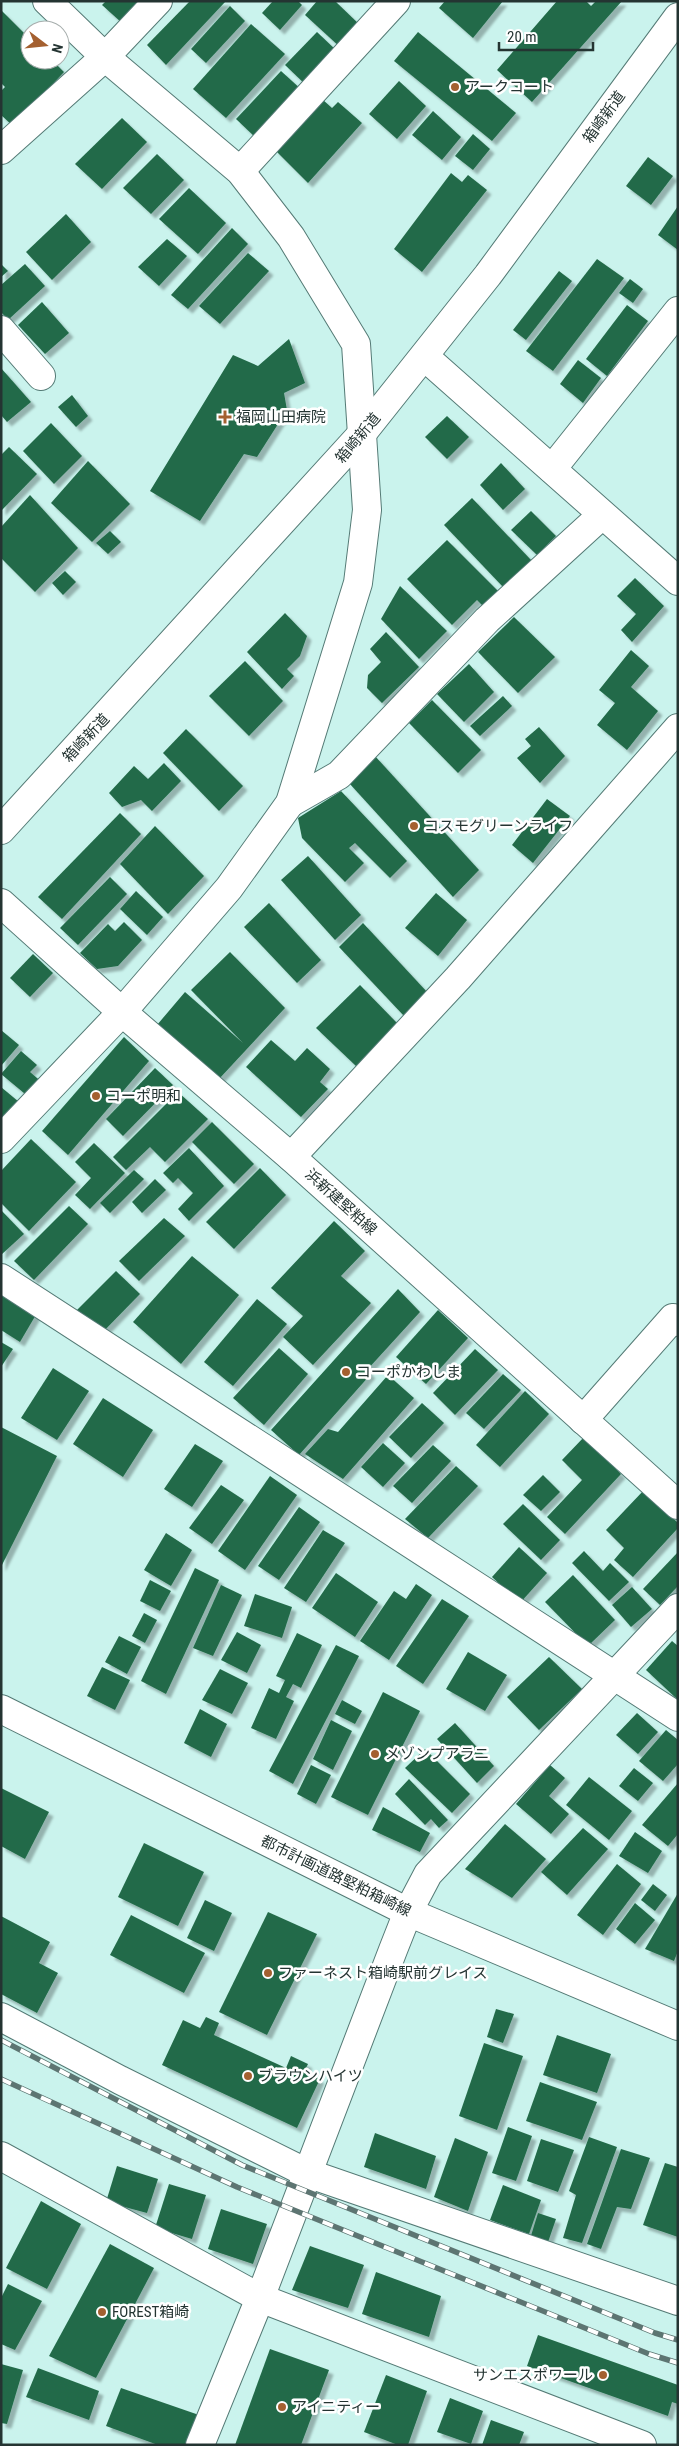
<svg xmlns="http://www.w3.org/2000/svg" width="679" height="2446" font-family="'Roboto Condensed','Noto Sans JP',sans-serif">
  <style>
    .building { fill: #236b49; filter: url(#shadow) }
    .lines { fill: none; stroke-linecap: round; stroke-linejoin: round }
    .minor-casing { stroke: #547a75; stroke-width: 30 }
    .major-casing { stroke: #547a75; stroke-width: 30 }
    .minor { stroke: #fff; stroke-width: 28 }
    .major { stroke: #fff; stroke-width: 28 }
    .rail-casing { stroke: #5d7572; stroke-width: 5.5 }
    .rail { stroke: #fff; stroke-width: 4; stroke-dasharray: 11; stroke-linecap: butt }
    .poi-dot { fill: #a46030; stroke: #fff; stroke-width: 2 }
    .labels { text-anchor: middle; dominant-baseline: central; stroke-width: 5; stroke-linejoin: round; paint-order: stroke }
    .poi-label { font-size: 15px; fill: #243432; stroke: #fff; text-anchor: start }
    .street-label { font-size: 15px; fill: #243432; stroke: #fff }
  </style>
  <defs>
    <filter id="shadow"><feDropShadow dx="4.5" dy="4.5" stdDeviation="1" flood-color="#0004"/></filter>
  </defs>
  <rect width="100%" height="100%" fill="#caf3ed"/>
  <g class="building">
    <polygon points="106,1 144,1 122,23 102,5"/>
    <polygon points="190,1 226,1 166,65 147,45"/>
    <polygon points="273,1 298,1 302,5 280,30 262,13"/>
    <polygon points="317,1 335,1 361,26 341,48 305,15"/>
    <polygon points="445,1 503,1 473,38 439,8"/>
    <polygon points="557,1 586,1 591,6 596,1 622,1 532,102 497,70"/>
    <polygon points="230,6 245,21 206,63 191,49"/>
    <polygon points="1,10 30,39 30,60 52,60 64,72 13,126 1,115 1,91 5,87 1,83"/>
    <polygon points="251,24 285,54 226,118 193,89"/>
    <polygon points="317,32 338,52 307,86 285,65"/>
    <polygon points="418,32 516,113 492,141 394,61"/>
    <polygon points="281,71 303,91 257,139 236,119"/>
    <polygon points="399,81 426,106 397,139 369,114"/>
    <polygon points="322,99 332,108 338,102 362,123 308,183 274,149"/>
    <polygon points="433,111 461,137 442,160 412,135"/>
    <polygon points="122,118 147,142 102,189 75,164"/>
    <polygon points="473,134 490,149 473,170 455,156"/>
    <polygon points="157,154 184,180 151,214 123,188"/>
    <polygon points="648,157 673,176 651,205 626,186"/>
    <polygon points="451,173 462,182 468,175 487,190 422,272 394,249"/>
    <polygon points="189,188 226,223 198,254 159,219"/>
    <polygon points="678,206 678,250 658,235"/>
    <polygon points="66,214 91,242 52,280 26,252"/>
    <polygon points="232,228 248,244 188,309 171,295"/>
    <polygon points="167,239 187,256 159,286 138,267"/>
    <polygon points="248,253 269,271 220,324 199,306"/>
    <polygon points="597,259 624,278 553,371 526,351"/>
    <polygon points="1,264 8,271 1,277"/>
    <polygon points="25,264 45,286 8,320 1,312 1,285"/>
    <polygon points="559,271 572,281 526,340 513,330"/>
    <polygon points="630,279 643,289 633,303 619,293"/>
    <polygon points="42,302 69,333 45,354 18,325"/>
    <polygon points="627,305 648,321 607,376 586,359"/>
    <polygon points="289,339 305,383 284,393 287,410 257,457 244,454 200,521 150,491 233,355 258,366"/>
    <polygon points="578,360 601,378 583,403 560,384"/>
    <polygon points="1,368 31,402 7,422 1,415"/>
    <polygon points="72,395 88,416 76,427 58,407"/>
    <polygon points="447,416 469,437 447,459 425,437"/>
    <polygon points="51,423 82,456 54,484 23,451"/>
    <polygon points="9,447 37,474 1,511 1,455"/>
    <polygon points="88,461 130,504 92,542 51,503"/>
    <polygon points="501,463 525,489 503,510 480,485"/>
    <polygon points="30,495 78,548 35,592 1,558 1,527"/>
    <polygon points="472,498 532,561 504,588 444,525"/>
    <polygon points="531,511 556,536 537,555 511,530"/>
    <polygon points="110,531 121,542 108,554 96,543"/>
    <polygon points="447,540 499,592 484,607 477,600 452,625 407,579"/>
    <polygon points="65,571 76,582 63,595 52,583"/>
    <polygon points="635,578 664,606 632,642 621,630 636,614 617,596"/>
    <polygon points="400,586 447,631 419,659 381,619"/>
    <polygon points="285,613 307,636 300,656 287,669 294,676 282,689 247,652"/>
    <polygon points="514,617 555,657 518,693 478,652"/>
    <polygon points="386,632 419,667 382,703 367,688 368,675 381,662 370,649"/>
    <polygon points="631,650 649,666 631,687 658,711 627,750 597,725 615,703 599,690"/>
    <polygon points="245,661 283,701 249,736 209,696"/>
    <polygon points="469,664 494,692 464,722 437,694"/>
    <polygon points="503,696 512,706 480,736 470,726"/>
    <polygon points="432,700 481,750 458,773 409,723"/>
    <polygon points="539,727 565,756 540,783 517,758 531,746 525,739"/>
    <polygon points="186,729 243,786 219,811 163,753"/>
    <polygon points="375,756 479,870 453,897 349,783"/>
    <polygon points="164,763 181,781 152,811 141,800 122,807 109,793 134,766 148,779"/>
    <polygon points="341,791 407,861 390,878 355,843 349,848 364,863 345,882 302,838 298,818"/>
    <polygon points="547,799 570,816 533,863 512,845"/>
    <polygon points="120,813 141,834 62,919 38,897"/>
    <polygon points="155,826 204,876 168,914 120,864"/>
    <polygon points="308,856 361,915 335,940 281,880"/>
    <polygon points="110,877 127,894 78,945 60,928"/>
    <polygon points="136,891 163,917 147,935 120,909"/>
    <polygon points="436,893 467,920 438,956 405,928"/>
    <polygon points="269,903 321,960 297,983 244,927"/>
    <polygon points="124,922 142,940 118,966 97,969 80,953 108,924 115,931"/>
    <polygon points="363,923 428,993 404,1016 339,947"/>
    <polygon points="230,952 285,1008 219,1079 157,1025 185,992 243,1043 191,990"/>
    <polygon points="33,954 53,973 30,997 10,978"/>
    <polygon points="360,985 397,1023 356,1066 316,1028"/>
    <polygon points="1,1030 19,1045 1,1066"/>
    <polygon points="124,1037 149,1061 68,1155 42,1131"/>
    <polygon points="271,1040 295,1061 307,1048 330,1069 320,1082 328,1089 301,1117 246,1067"/>
    <polygon points="21,1051 37,1065 30,1072 44,1084 30,1098 1,1074"/>
    <polygon points="155,1068 173,1085 123,1136 106,1119"/>
    <polygon points="1,1087 19,1102 4,1120 1,1118"/>
    <polygon points="178,1092 208,1119 165,1162 150,1147 126,1170 113,1157"/>
    <polygon points="212,1122 254,1164 234,1184 192,1142"/>
    <polygon points="31,1139 76,1182 29,1231 1,1203 1,1171"/>
    <polygon points="94,1143 125,1173 90,1209 75,1195 91,1178 75,1162"/>
    <polygon points="189,1148 224,1186 189,1221 178,1209 193,1193 178,1178 173,1183 163,1173"/>
    <polygon points="260,1168 286,1195 234,1249 206,1222"/>
    <polygon points="134,1170 144,1179 110,1213 100,1203"/>
    <polygon points="155,1179 166,1190 142,1213 132,1202"/>
    <polygon points="69,1206 88,1224 34,1280 14,1261"/>
    <polygon points="1,1210 24,1234 1,1255"/>
    <polygon points="164,1218 185,1236 139,1281 119,1261"/>
    <polygon points="334,1221 365,1251 341,1276 371,1303 313,1365 283,1337 303,1316 271,1288"/>
    <polygon points="192,1256 239,1295 181,1364 133,1322"/>
    <polygon points="116,1271 140,1294 100,1335 75,1312"/>
    <polygon points="398,1289 420,1312 367,1370 371,1374 299,1455 271,1430"/>
    <polygon points="1,1291 37,1313 20,1342 1,1330"/>
    <polygon points="257,1299 287,1324 233,1386 204,1362"/>
    <polygon points="438,1310 468,1338 426,1384 396,1357"/>
    <polygon points="1,1342 13,1349 1,1367"/>
    <polygon points="279,1348 308,1374 264,1425 233,1398"/>
    <polygon points="475,1349 498,1370 455,1415 433,1393"/>
    <polygon points="53,1368 89,1391 57,1440 21,1418"/>
    <polygon points="503,1374 521,1390 484,1429 466,1413"/>
    <polygon points="388,1375 414,1398 343,1479 305,1454 328,1429 338,1432"/>
    <polygon points="525,1391 549,1414 500,1467 476,1445"/>
    <polygon points="103,1398 153,1430 123,1477 73,1444"/>
    <polygon points="422,1403 444,1423 411,1458 389,1437"/>
    <polygon points="1,1427 57,1456 1,1567"/>
    <polygon points="584,1437 621,1474 565,1534 547,1517 582,1480 562,1460"/>
    <polygon points="383,1443 405,1463 383,1487 361,1467"/>
    <polygon points="195,1444 223,1461 192,1507 164,1489"/>
    <polygon points="433,1445 451,1461 412,1503 393,1486"/>
    <polygon points="456,1466 478,1486 428,1538 405,1519"/>
    <polygon points="543,1475 560,1492 541,1511 523,1495"/>
    <polygon points="270,1476 297,1495 245,1570 218,1551"/>
    <polygon points="221,1485 244,1500 212,1544 189,1528"/>
    <polygon points="644,1490 678,1523 678,1528 633,1577 614,1560 624,1548 606,1530"/>
    <polygon points="523,1504 560,1540 541,1560 503,1524"/>
    <polygon points="299,1507 320,1522 279,1580 258,1566"/>
    <polygon points="323,1530 345,1543 306,1602 284,1588"/>
    <polygon points="166,1533 192,1550 171,1586 144,1570"/>
    <polygon points="519,1547 547,1573 520,1603 492,1577"/>
    <polygon points="584,1551 603,1571 610,1563 629,1582 609,1601 572,1563"/>
    <polygon points="678,1552 678,1586 660,1605 643,1589"/>
    <polygon points="195,1568 219,1580 166,1694 141,1681"/>
    <polygon points="336,1573 378,1602 355,1637 312,1608"/>
    <polygon points="573,1575 615,1620 588,1646 545,1602"/>
    <polygon points="150,1580 171,1591 160,1611 140,1601"/>
    <polygon points="416,1584 432,1595 389,1660 360,1641 394,1591 406,1599"/>
    <polygon points="221,1585 242,1595 213,1656 193,1648"/>
    <polygon points="632,1587 652,1609 631,1627 612,1605"/>
    <polygon points="255,1594 292,1607 282,1638 244,1626"/>
    <polygon points="442,1599 469,1616 423,1684 396,1666"/>
    <polygon points="144,1613 157,1620 145,1643 132,1636"/>
    <polygon points="237,1632 261,1645 247,1673 221,1660"/>
    <polygon points="297,1633 322,1645 301,1688 293,1684 286,1697 294,1701 276,1739 251,1728 269,1688 279,1693 285,1680 276,1676"/>
    <polygon points="119,1636 141,1647 127,1674 105,1662"/>
    <polygon points="672,1641 678,1646 678,1700 646,1670"/>
    <polygon points="336,1645 359,1656 293,1784 269,1771"/>
    <polygon points="468,1652 507,1675 485,1711 446,1689"/>
    <polygon points="549,1657 582,1689 539,1730 507,1697"/>
    <polygon points="102,1667 130,1680 115,1710 87,1696"/>
    <polygon points="220,1669 248,1683 232,1714 202,1700"/>
    <polygon points="383,1692 420,1711 368,1815 331,1797"/>
    <polygon points="342,1700 362,1711 355,1724 335,1714"/>
    <polygon points="200,1709 227,1724 211,1757 184,1743"/>
    <polygon points="637,1713 658,1732 638,1754 616,1735"/>
    <polygon points="331,1720 352,1731 333,1770 313,1759"/>
    <polygon points="455,1723 494,1766 477,1783 437,1739"/>
    <polygon points="666,1730 678,1740 678,1764 663,1781 639,1761"/>
    <polygon points="425,1749 470,1794 452,1813 405,1768"/>
    <polygon points="311,1765 331,1775 316,1804 297,1794"/>
    <polygon points="550,1765 565,1778 549,1796 569,1814 551,1834 516,1804"/>
    <polygon points="634,1768 653,1783 638,1801 619,1786"/>
    <polygon points="589,1777 632,1811 609,1840 566,1805"/>
    <polygon points="409,1779 448,1820 439,1828 431,1819 425,1825 395,1794"/>
    <polygon points="678,1783 678,1834 668,1846 642,1825"/>
    <polygon points="1,1788 49,1812 25,1859 1,1846"/>
    <polygon points="383,1807 430,1833 420,1852 372,1830"/>
    <polygon points="505,1824 546,1859 512,1898 465,1869"/>
    <polygon points="583,1828 608,1849 567,1895 541,1872"/>
    <polygon points="635,1832 662,1851 648,1873 619,1856"/>
    <polygon points="144,1843 204,1872 178,1926 118,1897"/>
    <polygon points="617,1864 641,1884 603,1935 577,1915"/>
    <polygon points="653,1884 667,1895 655,1911 641,1900"/>
    <polygon points="678,1893 678,1951 674,1961 645,1949"/>
    <polygon points="205,1900 232,1913 214,1951 187,1938"/>
    <polygon points="635,1903 655,1920 635,1944 616,1929"/>
    <polygon points="268,1912 317,1934 267,2035 219,2012"/>
    <polygon points="131,1915 205,1953 184,1993 110,1955"/>
    <polygon points="1,1916 50,1942 39,1963 58,1973 37,2013 1,1994"/>
    <polygon points="496,2009 514,2014 503,2043 487,2037"/>
    <polygon points="206,2017 219,2023 214,2035 286,2068 291,2056 308,2064 304,2072 320,2079 297,2128 162,2065 183,2020 200,2028"/>
    <polygon points="557,2035 611,2054 597,2093 543,2075"/>
    <polygon points="484,2043 523,2056 497,2130 459,2116"/>
    <polygon points="540,2082 597,2102 582,2140 526,2121"/>
    <polygon points="508,2127 532,2136 516,2181 492,2173"/>
    <polygon points="375,2133 436,2156 426,2189 364,2167"/>
    <polygon points="589,2137 617,2147 582,2243 563,2238 576,2195 569,2191"/>
    <polygon points="455,2138 488,2152 468,2211 434,2197"/>
    <polygon points="541,2139 574,2150 558,2192 527,2181"/>
    <polygon points="621,2149 650,2158 631,2209 617,2207 601,2249 587,2244"/>
    <polygon points="665,2163 678,2167 678,2237 643,2225"/>
    <polygon points="117,2166 158,2179 147,2213 106,2202"/>
    <polygon points="169,2184 206,2195 192,2239 155,2228"/>
    <polygon points="503,2185 541,2200 529,2234 490,2220"/>
    <polygon points="41,2201 81,2224 47,2289 6,2268"/>
    <polygon points="221,2209 267,2224 253,2264 208,2249"/>
    <polygon points="538,2213 556,2219 546,2248 529,2242"/>
    <polygon points="110,2244 154,2268 96,2378 49,2356"/>
    <polygon points="310,2246 364,2265 348,2308 292,2290"/>
    <polygon points="376,2272 441,2296 429,2337 362,2314"/>
    <polygon points="8,2284 42,2301 15,2350 1,2344 1,2298"/>
    <polygon points="538,2335 678,2385 678,2404 672,2402 668,2416 527,2366"/>
    <polygon points="270,2349 329,2370 301,2445 235,2445"/>
    <polygon points="1,2364 23,2370 7,2424 1,2423"/>
    <polygon points="38,2368 99,2391 89,2420 26,2397"/>
    <polygon points="386,2375 427,2391 408,2445 398,2445 364,2432"/>
    <polygon points="121,2388 199,2415 187,2445 158,2445 106,2426"/>
    <polygon points="450,2398 483,2411 471,2444 437,2432"/>
    <polygon points="491,2420 524,2432 519,2445 482,2445"/>
  </g>
  <g class="lines">
    <defs>
      <g id="minor">
        <polyline points="1,150 105,57 158,1"/>
        <polyline points="240,171 396,1"/>
        <polyline points="1,330 41,376"/>
        <polyline points="425,357 678,581"/>
        <polyline points="552,469 678,311"/>
        <polyline points="290,803 339,775 487,620 602,515"/>
        <polyline points="1,830 360,436 488,275 678,17"/>
        <polyline points="1,1139 122,1012 229,888 290,803 358,583 367,510 356,344 291,237 240,171 105,57 47,1"/>
        <polyline points="291,1157 458,978 678,728"/>
        <polyline points="1,1278 678,1717"/>
        <polyline points="583,1420 673,1318 678,1322"/>
        <polyline points="1,1709 408,1912 678,2026"/>
        <polyline points="1,2017 120,2080 307,2173 678,2301"/>
        <polyline points="1,2156 260,2298 642,2445"/>
        <polyline points="200,2445 260,2298 393,1950 408,1912 428,1874 678,1608"/>
      </g>
      <polyline id="major" points="1,903 122,1012 291,1157 678,1505"/>
    </defs>
    <use href="#minor" class="minor-casing"/>
    <use href="#major" class="major-casing"/>
    <use href="#minor" class="minor"/>
    <use href="#major" class="major"/>
    <defs>
      <g id="rail">
        <polyline points="1,2040 242,2165 655,2333 678,2340"/>
        <polyline points="1,2079 237,2187 649,2354 678,2363"/>
      </g>
    </defs>
    <use href="#rail" class="rail-casing"/>
    <use href="#rail" class="rail"/>
  </g>
  <g class="poi-dot">
    <circle cx="455" cy="87" r="5"/>
    <path d="M222.5 409.5h5v5h5v5h-5v5h-5v-5h-5v-5h5z"/>
    <circle cx="414" cy="826" r="5"/>
    <circle cx="96" cy="1096" r="5"/>
    <circle cx="346" cy="1372" r="5"/>
    <circle cx="375" cy="1754" r="5"/>
    <circle cx="268" cy="1973" r="5"/>
    <circle cx="248" cy="2076" r="5"/>
    <circle cx="102" cy="2312" r="5"/>
    <circle cx="603" cy="2375" r="5"/>
    <circle cx="282" cy="2407" r="5"/>
  </g>
  <g class="labels">
    <g class="poi-label">
      <text x="465" y="87">アークコート</text>
      <text x="236" y="417">福岡山田病院</text>
      <text x="424" y="826">コスモグリーンライフ</text>
      <text x="106" y="1096">コーポ明和</text>
      <text x="356" y="1372">コーポかわしま</text>
      <text x="385" y="1754">メゾンプアラニ</text>
      <text x="278" y="1973">ファーネスト箱崎駅前グレイス</text>
      <text x="258" y="2076">ブラウンハイツ</text>
      <text x="112" y="2312">FOREST箱崎</text>
      <text x="593" y="2375" text-anchor="end">サンエスポワール</text>
      <text x="292" y="2407">アイニティー</text>
    </g>
    <g class="street-label">
      <text transform="translate(604 117) rotate(-54)">箱崎新道</text>
      <text transform="translate(358 438) rotate(-50)">箱崎新道</text>
      <text transform="translate(86 738) rotate(-47)">箱崎新道</text>
      <text transform="translate(341 1202) rotate(42)">浜新建堅粕線</text>
      <text transform="translate(336 1876) rotate(26)">都市計画道路堅粕箱崎線</text>
    </g>
  </g>
  <rect width="679" height="2446" fill="none" stroke="#243432" stroke-width="5"/>
  <g transform="translate(45 45) rotate(106)"><circle r="24" fill="#ffffff" stroke="#a7aead"/>
  <path d="M0-4L9 19L0 12L-9 19Z" fill="#a46030"/>
  <text y="-8" font-size="14" font-weight="bold" text-anchor="middle" fill="#243432">N</text>
  </g>
  <path d="M499 42v8h94v-8" fill="none" stroke="#243432" stroke-width="2.5"/>
  <text x="507" y="42" font-size="15" fill="#243432" stroke="#ffffff" stroke-width="4" paint-order="stroke">20 m</text>
</svg>
